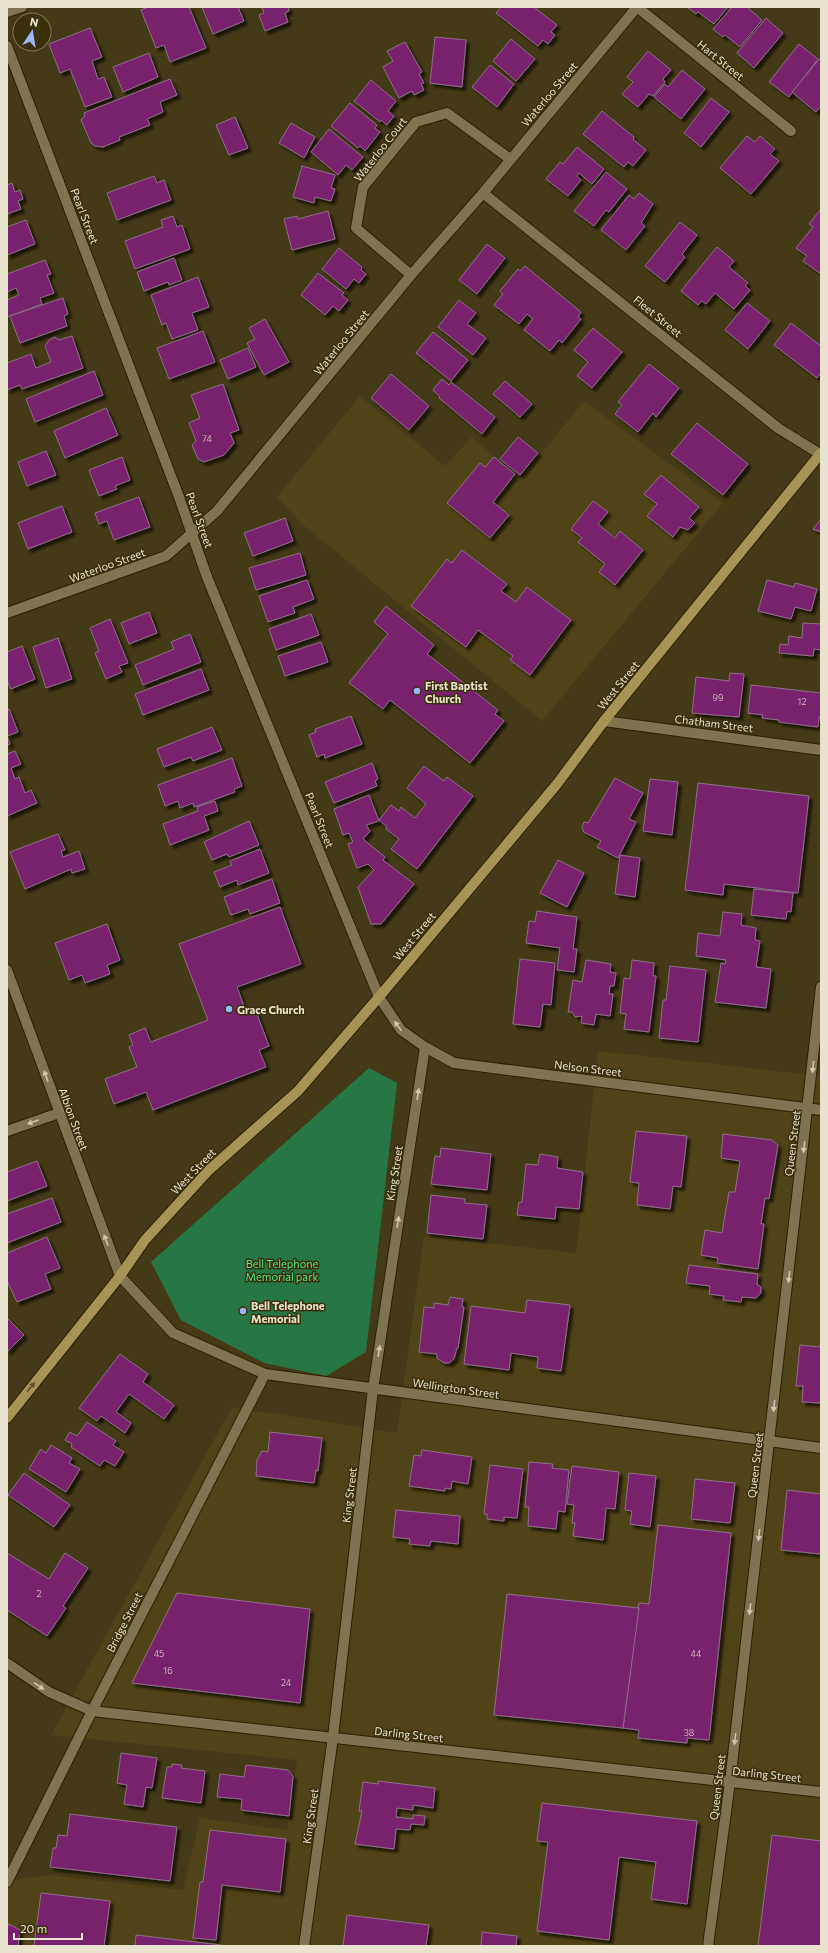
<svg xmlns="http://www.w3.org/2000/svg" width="828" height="1953" font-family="Commissioner,sans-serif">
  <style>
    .built { fill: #504317 }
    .green { fill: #267745 }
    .building { fill: #78206e; stroke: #8d6e88; filter: url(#shadow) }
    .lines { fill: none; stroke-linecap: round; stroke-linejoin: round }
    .minor-casing { stroke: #2b2100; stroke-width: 12 }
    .major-casing { stroke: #2b2100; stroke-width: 12 }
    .minor { stroke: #7f744f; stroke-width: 10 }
    .major { stroke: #a69356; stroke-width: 10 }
    .oneway { fill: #cec6ae }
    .oneway2 { fill: #5a4e22 }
    .poi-dot { fill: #a0b3fd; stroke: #3a300b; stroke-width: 1.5 }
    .labels { text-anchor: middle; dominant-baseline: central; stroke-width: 3; stroke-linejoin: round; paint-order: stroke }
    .number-label { font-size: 9px; fill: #ccb2b6 }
    .street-label { font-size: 11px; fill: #e8e2ce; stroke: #3a300b }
    .poi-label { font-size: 11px; font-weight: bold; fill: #e8e2ce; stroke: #3a300b; text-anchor: start }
    .park-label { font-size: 11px; fill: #50e78a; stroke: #3a300b }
  </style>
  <defs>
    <filter id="shadow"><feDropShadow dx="3.5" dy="3.5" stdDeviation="1" flood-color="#0009"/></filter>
  </defs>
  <rect width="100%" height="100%" fill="#453a17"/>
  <g class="built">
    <polygon points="360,396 445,466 472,437 520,480 584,401 723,503 542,721 303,525 277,497"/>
    <polygon points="598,1051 821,1076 821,1946 7,1946 7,1881 48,1875 183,1890 200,1818 287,1830 297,1760 51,1735 232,1407 397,1433 424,1236 576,1253"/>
  </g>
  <polygon class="green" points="369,1068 397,1083 366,1352 326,1376 264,1363 181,1320 151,1262"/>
  <g class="building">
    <polygon points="148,7 189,7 206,48 170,62 164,45 156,48 141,10"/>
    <polygon points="202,7 238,7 244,21 213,34"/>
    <polygon points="262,7 288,7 289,11 285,13 288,22 265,31 259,15 264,13"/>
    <polygon points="501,7 534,7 557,25 551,32 555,35 548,44 543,40 538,46 496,13"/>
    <polygon points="687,7 728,7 714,24 698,12 696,14"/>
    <polygon points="732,7 747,7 762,20 740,47 725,35 723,37 713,29"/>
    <polygon points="766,18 783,33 754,68 737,53"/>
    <polygon points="90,28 102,57 92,61 98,79 104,77 112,97 85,107 70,69 60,73 49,44"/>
    <polygon points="435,37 466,40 462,87 430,83"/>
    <polygon points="511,39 535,59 516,81 493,61"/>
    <polygon points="405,42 422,72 419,74 424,83 421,84 424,90 414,95 412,91 399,98 383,67 393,61 387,51"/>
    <polygon points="799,44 818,59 789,97 769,82"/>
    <polygon points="648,51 671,70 663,79 665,82 653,96 649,94 638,107 622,94 633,82 627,77"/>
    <polygon points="149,53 158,77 123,92 113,67"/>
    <polygon points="821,57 821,106 816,112 792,92"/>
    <polygon points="490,65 514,84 497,107 472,87"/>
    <polygon points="682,70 705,89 681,119 654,97 665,84 668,87"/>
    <polygon points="170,79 177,95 160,102 163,112 147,119 150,125 119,137 120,140 103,147 95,146 91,143 81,120 85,116 84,113"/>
    <polygon points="371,80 396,101 388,111 394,116 387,125 381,120 380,122 354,101"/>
    <polygon points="711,98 729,112 701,147 684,133"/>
    <polygon points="350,103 377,125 375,128 380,132 365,151 360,146 358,148 331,126"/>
    <polygon points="602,111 634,137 633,139 646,150 633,166 628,162 624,167 583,134"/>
    <polygon points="235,117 248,148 229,155 216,125"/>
    <polygon points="291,123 315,137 304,158 279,143"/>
    <polygon points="329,129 363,157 352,170 346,165 338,175 311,152"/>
    <polygon points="747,136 755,142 760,136 775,149 770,154 779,161 751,194 720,168"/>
    <polygon points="577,147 604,169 592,184 579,173 577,176 581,180 568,196 546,179 560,162 563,164"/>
    <polygon points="302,166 335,175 331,188 335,189 331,201 315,197 314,203 293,197"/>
    <polygon points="606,172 627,189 609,212 606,210 594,226 574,211"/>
    <polygon points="154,176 157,183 164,180 171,200 117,220 107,193"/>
    <polygon points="12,183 15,192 20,190 23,199 18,201 21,209 7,214 7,185"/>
    <polygon points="639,193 653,204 641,223 645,226 626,250 601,230 629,195 634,199"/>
    <polygon points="821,209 821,274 803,261 807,256 796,248 813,227 809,224"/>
    <polygon points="328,211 335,239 292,250 284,219 297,216 298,219"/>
    <polygon points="173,216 177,227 182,225 190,249 135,269 125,241 163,227 161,220"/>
    <polygon points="26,220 35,244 7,255 7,227"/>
    <polygon points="680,222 697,235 682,254 685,257 665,282 645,266"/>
    <polygon points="487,244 505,258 477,294 459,280"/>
    <polygon points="717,247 734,261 729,267 748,283 745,286 750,290 734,309 715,293 706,304 702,301 698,305 681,291"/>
    <polygon points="339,248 362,267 361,270 366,274 359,283 354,279 346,289 322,269"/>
    <polygon points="174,258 182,280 169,285 168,282 144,291 137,272"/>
    <polygon points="45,260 51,274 47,275 54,293 40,298 42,304 7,317 7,300 19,295 16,288 7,292 7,274"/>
    <polygon points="525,266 581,312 578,317 581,319 562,343 559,340 550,351 524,330 533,319 527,314 519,324 494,305 503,294 500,291 518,269 520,271"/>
    <polygon points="318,273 344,293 342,295 348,300 339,311 333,306 325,315 301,295"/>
    <polygon points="198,277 209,307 192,313 198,330 172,339 166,323 162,325 151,295"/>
    <polygon points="63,298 68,314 64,316 67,326 20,343 10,316"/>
    <polygon points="459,300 476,313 467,324 486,338 473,355 438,327"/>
    <polygon points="747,303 770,321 748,349 725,330"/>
    <polygon points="265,319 289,362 264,375 247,343 255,339 249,328"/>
    <polygon points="791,323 821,346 821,373 817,378 774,345"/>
    <polygon points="593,328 622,352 592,388 577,376 588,362 574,350"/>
    <polygon points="203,331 215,362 169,379 157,348"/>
    <polygon points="433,332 468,360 451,381 416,353"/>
    <polygon points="72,336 83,368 22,389 20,385 7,390 7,363 31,354 36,368 51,362 45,346 49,340 55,337 59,340"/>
    <polygon points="248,348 256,367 228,379 220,360"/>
    <polygon points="649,364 679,388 656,417 653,413 638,432 615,414 622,405 618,402"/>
    <polygon points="94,371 103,395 35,422 26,399"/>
    <polygon points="391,374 429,406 409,430 371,398"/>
    <polygon points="442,379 449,385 451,382 495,417 482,434 439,398 440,397 433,390"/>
    <polygon points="505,381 532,404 520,417 493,394"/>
    <polygon points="223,384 239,430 230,433 234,443 224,455 204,462 198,459 192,445 196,441 189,423 200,418 191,395"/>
    <polygon points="106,408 118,435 65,458 54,431"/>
    <polygon points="697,423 748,464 723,495 671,454"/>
    <polygon points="518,437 538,453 520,475 500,459"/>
    <polygon points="46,451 56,475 27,486 18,462"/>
    <polygon points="122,457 130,480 115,486 117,489 99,496 89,470"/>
    <polygon points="494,457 515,474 493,502 509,515 490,538 447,503 480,463 485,467"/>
    <polygon points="661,475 699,507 689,518 695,523 688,530 680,527 673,537 647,516 657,504 644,494"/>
    <polygon points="139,497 150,527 114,540 107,521 99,524 95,513"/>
    <polygon points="593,501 608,512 598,524 615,538 620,531 643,550 615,585 599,572 605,564 578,542 582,538 571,529"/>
    <polygon points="62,506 72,532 28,549 18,523"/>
    <polygon points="285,518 293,541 253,556 244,533"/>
    <polygon points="821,519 821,532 813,529"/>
    <polygon points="462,550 507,584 501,591 516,602 527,587 571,620 530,675 510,660 513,656 478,630 466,647 411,606 447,559 452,563"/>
    <polygon points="300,553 306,575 256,590 249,568"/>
    <polygon points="307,580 314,599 293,607 295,613 268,622 259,596"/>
    <polygon points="767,580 794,587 795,583 817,589 811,611 795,607 791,619 758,611"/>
    <polygon points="386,606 434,645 427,654 498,710 495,714 504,721 470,763 390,700 383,709 349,683 388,634 374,622"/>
    <polygon points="149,612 157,633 129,644 121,623"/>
    <polygon points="311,614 319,635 276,650 269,629"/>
    <polygon points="110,619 128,663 119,666 122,672 106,679 95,653 99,651 90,628"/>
    <polygon points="803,623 821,624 821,650 814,649 813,656 779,653 780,644 788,645 789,636 802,638"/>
    <polygon points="190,634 201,662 143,685 135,665 174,649 171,642"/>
    <polygon points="58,638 72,679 46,688 33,647"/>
    <polygon points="321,642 328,662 285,676 278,656"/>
    <polygon points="22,646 35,679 11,689 7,680 7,652"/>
    <polygon points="201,669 209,690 143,715 135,694"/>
    <polygon points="730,673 744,674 739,717 692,713 696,677 729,681"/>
    <polygon points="751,685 821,693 821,717 819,717 818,727 779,722 779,720 762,718 763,715 748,713"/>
    <polygon points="9,709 18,732 7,736 10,744 7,745 7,710"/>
    <polygon points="351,716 362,744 325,758 324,754 317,757 309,735 316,732 315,729"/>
    <polygon points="212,727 222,750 193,761 191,757 164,767 157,749"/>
    <polygon points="15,751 21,764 11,768 15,779 19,777 25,793 31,790 37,803 7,816 7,754"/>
    <polygon points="232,758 242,786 234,789 235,792 194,807 193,803 180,808 178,801 165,806 158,785"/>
    <polygon points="372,763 378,779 375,781 377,786 334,803 325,782"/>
    <polygon points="424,766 444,781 447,777 473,796 417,869 391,849 399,839 386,829 387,827 379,820 391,805 399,811 401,807 415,818 426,804 407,788"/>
    <polygon points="615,778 643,793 629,819 636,822 618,858 597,847 601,841 584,832 582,827 584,822 588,823"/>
    <polygon points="650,779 678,782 672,835 643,831"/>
    <polygon points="698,783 809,796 798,893 724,884 723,895 685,890"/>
    <polygon points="369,795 379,821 366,825 370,831 363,839 385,857 383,860 414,884 381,924 371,924 358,887 374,870 368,864 357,868 348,844 353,842 349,833 343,835 334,809"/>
    <polygon points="215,801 218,811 204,816 209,830 170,845 163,824 198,811 197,807"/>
    <polygon points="249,821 259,845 229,857 227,854 212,860 204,842"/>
    <polygon points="58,834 65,850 61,851 63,857 79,851 85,869 72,873 71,869 25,889 10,852"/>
    <polygon points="260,849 269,873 238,885 237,880 220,887 214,872 232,865 230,861"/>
    <polygon points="620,855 640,858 635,897 615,894"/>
    <polygon points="558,860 584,873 567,907 540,893"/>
    <polygon points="272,879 280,903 250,914 248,909 231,915 224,897"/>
    <polygon points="754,889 793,893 791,912 787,911 786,919 751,915"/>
    <polygon points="280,907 301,964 237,987 245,1009 250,1007 255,1009 269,1046 259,1050 266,1067 153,1110 146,1092 114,1104 105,1079 137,1067 129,1047 133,1045 129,1035 145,1028 151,1042 208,1020 179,944"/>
    <polygon points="537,911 577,917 573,949 577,949 574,972 557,970 560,948 526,943 529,921 535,922"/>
    <polygon points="723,912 742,914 741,925 756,928 755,940 760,941 756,967 771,969 766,1008 715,1002 721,963 725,964 726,960 696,956 698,933 720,936"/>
    <polygon points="107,924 120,960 107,965 110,974 85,983 82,975 69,980 55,943"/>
    <polygon points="520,959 555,963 551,1005 543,1004 540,1027 513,1024"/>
    <polygon points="586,960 611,964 610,972 616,973 614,986 610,986 609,994 613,994 610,1016 596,1014 594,1025 581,1023 582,1016 575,1017 572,1012 568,1012 573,980 582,982"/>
    <polygon points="632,960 654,963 653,976 656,976 649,1032 624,1029 626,1014 620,1013 624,978 630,979"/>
    <polygon points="670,966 706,970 698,1042 659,1038 663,1000 666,1000"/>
    <polygon points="636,1131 687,1136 681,1187 673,1186 670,1209 637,1205 639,1183 630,1182"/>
    <polygon points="723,1134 772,1140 778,1145 769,1199 765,1198 761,1224 764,1224 758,1269 717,1263 718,1258 701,1255 705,1230 722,1233 729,1192 735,1192 740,1161 721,1158"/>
    <polygon points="441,1148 491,1154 487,1190 431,1184 435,1156 440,1157"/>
    <polygon points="540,1154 558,1157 557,1168 583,1172 579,1209 556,1207 555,1219 517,1215 519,1202 522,1202 526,1164 538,1165"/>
    <polygon points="37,1161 47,1186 7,1201 7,1172"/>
    <polygon points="431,1195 465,1199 465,1203 487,1205 483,1239 427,1233"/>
    <polygon points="52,1198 61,1222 7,1243 7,1214"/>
    <polygon points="47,1237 60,1268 45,1274 51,1289 17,1302 7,1281 7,1253"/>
    <polygon points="689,1265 758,1274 757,1284 761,1287 761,1293 756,1298 742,1297 741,1302 723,1300 724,1296 709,1294 710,1286 686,1283"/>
    <polygon points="450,1297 463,1299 462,1307 464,1307 458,1348 457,1348 454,1359 449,1363 444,1363 437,1358 437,1354 419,1352 424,1307 434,1308 434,1303 448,1305"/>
    <polygon points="527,1300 570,1305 561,1371 537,1368 538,1357 511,1353 509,1370 464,1364 471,1306 525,1313"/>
    <polygon points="7,1318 24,1335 7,1352"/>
    <polygon points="821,1335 821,1403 802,1402 803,1386 796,1386 800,1345 820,1347"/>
    <polygon points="120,1354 148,1374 143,1382 174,1405 164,1419 129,1394 116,1412 131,1423 125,1433 101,1416 97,1421 79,1408"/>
    <polygon points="87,1422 116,1441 113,1445 124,1452 115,1466 104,1460 100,1466 71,1447 72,1444 65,1440 70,1432 77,1436"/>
    <polygon points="270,1432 322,1438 318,1471 316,1470 314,1483 256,1476 257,1460 262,1451 268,1452"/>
    <polygon points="51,1445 72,1458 69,1463 80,1469 66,1492 29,1469 41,1449 46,1453"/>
    <polygon points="422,1450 472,1457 468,1484 452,1481 451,1489 445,1488 445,1491 409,1486 414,1455 421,1456"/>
    <polygon points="529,1462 553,1464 552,1468 569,1470 565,1512 558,1511 556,1529 528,1526 529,1507 525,1507"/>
    <polygon points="490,1465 523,1469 517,1518 504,1517 504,1521 487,1519 487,1514 484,1514"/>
    <polygon points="572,1466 619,1472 615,1509 606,1508 603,1540 573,1536 575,1523 572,1523 574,1505 567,1504"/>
    <polygon points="24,1473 70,1505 54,1527 8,1495"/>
    <polygon points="629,1473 656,1476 650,1527 630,1524 632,1511 625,1510"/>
    <polygon points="695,1479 735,1483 730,1523 691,1519"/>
    <polygon points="787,1490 821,1494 821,1554 781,1550"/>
    <polygon points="396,1510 460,1516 458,1544 431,1541 430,1546 409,1544 410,1539 393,1537"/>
    <polygon points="658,1525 731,1533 709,1740 687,1738 687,1743 638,1738 639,1730 623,1728 639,1603 649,1604"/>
    <polygon points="7,1553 49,1579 65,1553 88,1568 63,1606 66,1608 47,1636 7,1610"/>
    <polygon points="177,1593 310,1609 300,1703 132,1683"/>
    <polygon points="507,1594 639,1608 623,1728 494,1715"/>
    <polygon points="121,1753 157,1758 152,1788 146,1787 143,1807 124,1804 127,1785 117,1783"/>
    <polygon points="172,1764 182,1765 181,1768 205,1771 201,1803 162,1798 167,1767 172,1767"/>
    <polygon points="246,1765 288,1770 293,1776 289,1816 241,1810 242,1799 217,1797 220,1774 244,1777"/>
    <polygon points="378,1781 435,1788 433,1808 413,1805 413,1810 397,1808 396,1817 413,1819 413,1815 425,1816 424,1825 411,1824 410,1830 396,1829 394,1849 355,1844 362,1811 359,1811 363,1782 378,1784"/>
    <polygon points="542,1803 697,1821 687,1904 651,1899 656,1862 619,1857 609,1940 537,1931 548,1842 537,1841"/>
    <polygon points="70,1814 177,1827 170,1881 50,1867 53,1848 56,1848 58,1835 67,1836"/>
    <polygon points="210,1830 286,1839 280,1892 222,1885 216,1940 193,1938 200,1882 203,1882"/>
    <polygon points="772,1835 821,1841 821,1946 758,1946"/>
    <polygon points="41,1893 110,1901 104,1946 34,1946"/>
    <polygon points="347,1915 429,1925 426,1946 343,1946"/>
    <polygon points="9,1924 20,1930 18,1946 7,1946 7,1928"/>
    <polygon points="482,1932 517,1936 516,1946 481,1946"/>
    <polygon points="136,1935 221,1945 220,1946 135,1946"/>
  </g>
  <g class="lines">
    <defs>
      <g id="minor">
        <polyline points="637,7 791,131"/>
        <polyline points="7,12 22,7"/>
        <polyline points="7,46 179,497 207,577 379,997 401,1030 425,1047 454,1063 821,1110"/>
        <polyline points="483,193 778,428 820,454"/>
        <polyline points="411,275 356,228 363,187 416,122 447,113 510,159"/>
        <polyline points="7,613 166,556 217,511 411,275 483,193 637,7"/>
        <polyline points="604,721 821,750"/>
        <polyline points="7,970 120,1276 173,1333 265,1374 821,1448"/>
        <polyline points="7,1131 59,1113"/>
        <polyline points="7,1663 49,1692 92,1711 821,1792"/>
        <polyline points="7,1882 92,1711 265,1374"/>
        <polyline points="304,1946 333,1737 373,1389 425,1047"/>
        <polyline points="708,1946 730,1782 821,987"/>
      </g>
      <polyline id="major" points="7,1418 120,1276 145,1240 209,1170 298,1091 379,997 557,784 604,721 821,453"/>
    </defs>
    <use href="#minor" class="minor-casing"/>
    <use href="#major" class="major-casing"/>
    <use href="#minor" class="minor"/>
    <use href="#major" class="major"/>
  </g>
  <defs><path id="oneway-solid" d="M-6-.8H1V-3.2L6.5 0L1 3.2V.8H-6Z"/></defs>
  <g class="oneway">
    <use href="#oneway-solid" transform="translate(398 1026) rotate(-126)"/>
    <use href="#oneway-solid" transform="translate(813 1067) rotate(96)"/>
    <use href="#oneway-solid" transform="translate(46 1076) rotate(-110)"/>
    <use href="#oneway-solid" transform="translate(418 1094) rotate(-81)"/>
    <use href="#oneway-solid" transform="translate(33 1122) rotate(160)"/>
    <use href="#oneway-solid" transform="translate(804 1147) rotate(97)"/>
    <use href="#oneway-solid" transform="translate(398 1222) rotate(-81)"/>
    <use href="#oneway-solid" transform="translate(106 1240) rotate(-110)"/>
    <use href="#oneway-solid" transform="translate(789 1277) rotate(97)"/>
    <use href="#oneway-solid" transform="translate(379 1351) rotate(-81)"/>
    <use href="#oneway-solid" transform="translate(774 1406) rotate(97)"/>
    <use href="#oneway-solid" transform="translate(759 1535) rotate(97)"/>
    <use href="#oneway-solid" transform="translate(750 1609) rotate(97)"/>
    <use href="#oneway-solid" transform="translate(39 1686) rotate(35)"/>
    <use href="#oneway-solid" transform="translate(735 1739) rotate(97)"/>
  </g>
  <use class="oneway2" href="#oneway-solid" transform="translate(31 1387) rotate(-51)"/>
  <g class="poi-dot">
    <circle cx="417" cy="691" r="4"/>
    <circle cx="229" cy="1009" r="4"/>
    <circle cx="243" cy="1311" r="4"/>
  </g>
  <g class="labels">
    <g class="number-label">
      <text x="207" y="438">74</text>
      <text x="718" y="697">99</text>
      <text x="802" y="701">12</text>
      <text x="39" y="1593">2</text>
      <text x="159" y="1653">45</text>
      <text x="696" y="1653">44</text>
      <text x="168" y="1670">16</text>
      <text x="286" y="1682">24</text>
      <text x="689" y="1732">38</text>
    </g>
    <g class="street-label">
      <text transform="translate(721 60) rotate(39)">Hart Street</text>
      <text transform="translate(549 94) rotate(-50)">Waterloo Street</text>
      <text transform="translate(380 149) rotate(-52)">Waterloo Court</text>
      <text transform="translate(85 216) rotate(69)">Pearl Street</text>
      <text transform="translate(658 316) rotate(39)">Fleet Street</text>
      <text transform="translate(341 342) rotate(-51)">Waterloo Street</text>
      <text transform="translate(200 520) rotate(70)">Pearl Street</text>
      <text transform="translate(107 565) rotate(-20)">Waterloo Street</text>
      <text transform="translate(618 685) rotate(-51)">West Street</text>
      <text transform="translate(714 723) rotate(7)">Chatham Street</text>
      <text transform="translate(320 820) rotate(68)">Pearl Street</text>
      <text transform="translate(414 936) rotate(-50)">West Street</text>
      <text transform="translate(588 1068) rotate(7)">Nelson Street</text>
      <text transform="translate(74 1119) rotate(70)">Albion Street</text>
      <text transform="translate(792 1143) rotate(-83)">Queen Street</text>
      <text transform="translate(193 1171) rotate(-46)">West Street</text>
      <text transform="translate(394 1173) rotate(-81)">King Street</text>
      <text transform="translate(456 1388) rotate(8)">Wellington Street</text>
      <text transform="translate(755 1465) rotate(-83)">Queen Street</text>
      <text transform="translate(349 1495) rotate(-83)">King Street</text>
      <text transform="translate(124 1622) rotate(-63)">Bridge Street</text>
      <text transform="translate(409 1734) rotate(6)">Darling Street</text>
      <text transform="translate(767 1774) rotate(6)">Darling Street</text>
      <text transform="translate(717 1787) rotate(-83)">Queen Street</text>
      <text transform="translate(310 1816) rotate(-82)">King Street</text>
    </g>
    <g class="poi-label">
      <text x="425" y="685">First Baptist<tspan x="425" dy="13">Church</tspan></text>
      <text x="237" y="1009">Grace Church</text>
      <text x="251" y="1305">Bell Telephone<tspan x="251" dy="13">Memorial</tspan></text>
    </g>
    <g class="park-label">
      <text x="282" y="1263">Bell Telephone<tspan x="282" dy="13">Memorial park</tspan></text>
    </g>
  </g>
  <rect width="828" height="1953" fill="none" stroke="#e8e2ce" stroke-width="16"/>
  <g transform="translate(32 32) rotate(12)"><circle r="19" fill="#3a300b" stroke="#807759"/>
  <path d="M0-3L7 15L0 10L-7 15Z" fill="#a0b3fd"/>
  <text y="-6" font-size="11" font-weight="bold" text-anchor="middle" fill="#e8e2ce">N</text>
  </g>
  <path d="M14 1933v6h68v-6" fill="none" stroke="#e8e2ce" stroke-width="2"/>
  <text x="20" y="1933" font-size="12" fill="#e8e2ce" stroke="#3a300b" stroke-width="3" paint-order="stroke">20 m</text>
</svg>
